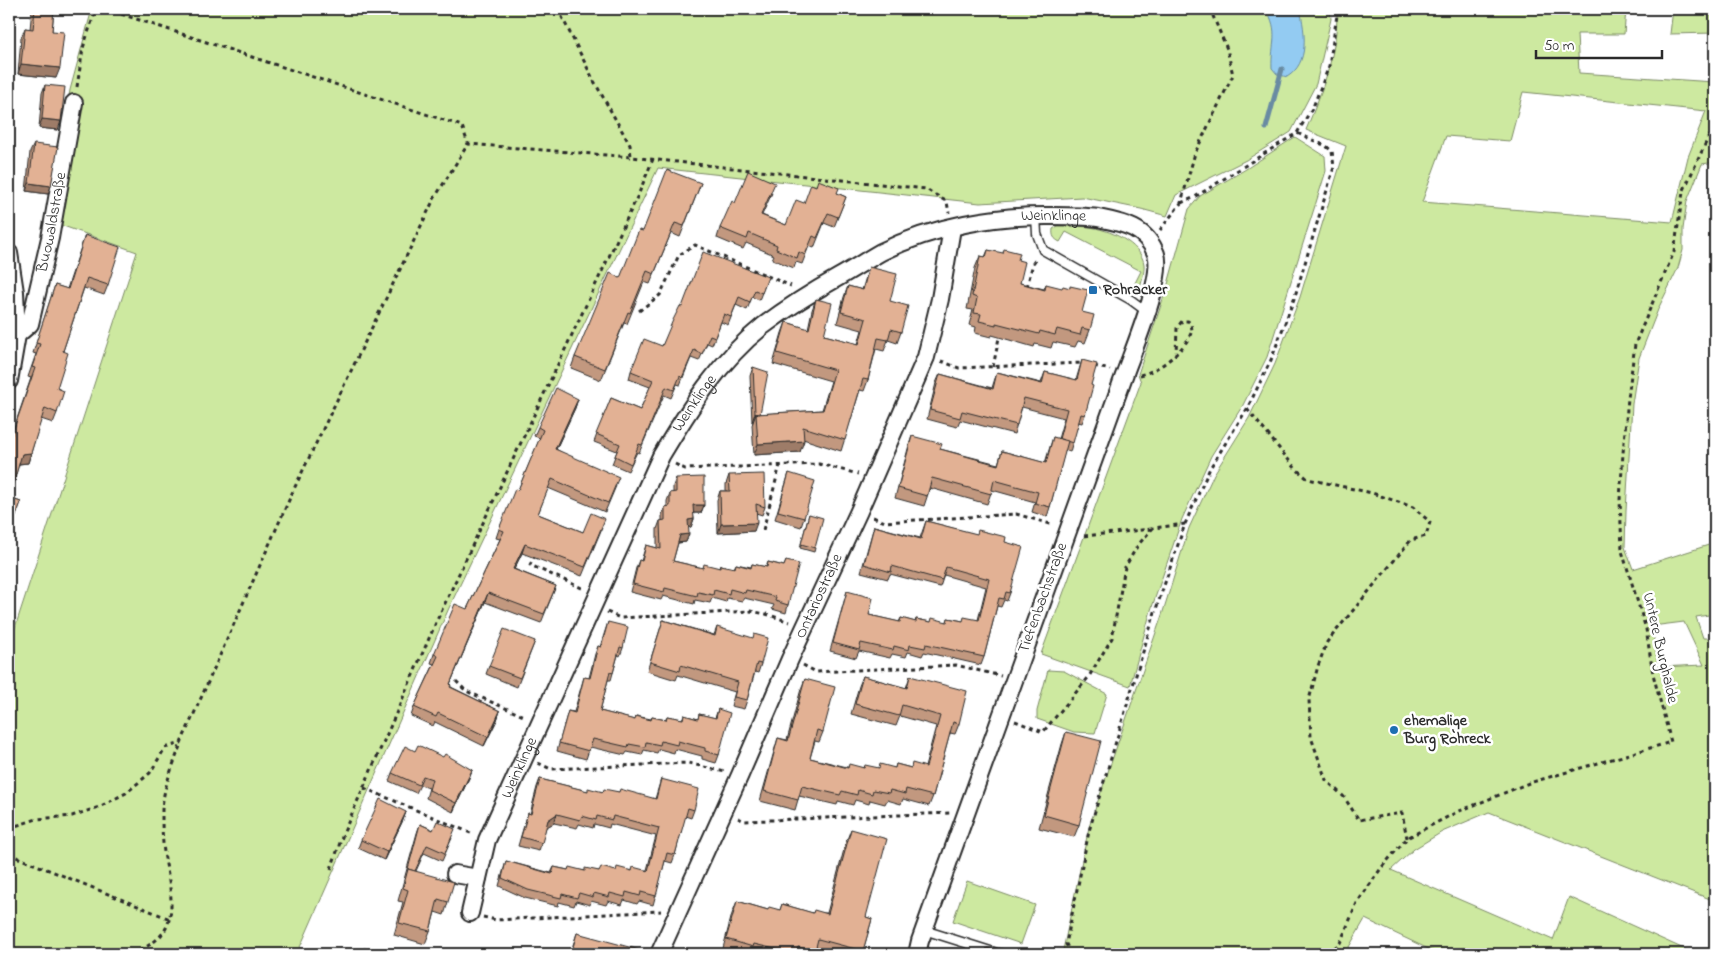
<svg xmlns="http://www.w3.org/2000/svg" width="1724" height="963" font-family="'Indie Flower',sans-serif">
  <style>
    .green { fill: #cde9a0; stroke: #7c8a66; fill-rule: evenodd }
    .water { fill: #93cbf2; stroke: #698ba2 }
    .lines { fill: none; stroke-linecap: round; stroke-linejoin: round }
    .stream { stroke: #698ba2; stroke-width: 5 }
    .lane-casing { stroke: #2b2b2b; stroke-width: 11 }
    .street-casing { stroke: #2b2b2b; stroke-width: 20 }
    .path { stroke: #2b2b2b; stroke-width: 3; stroke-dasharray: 4 4; stroke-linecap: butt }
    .lane { stroke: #fff; stroke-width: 8 }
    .street { stroke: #fff; stroke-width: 16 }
    .wall { fill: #c2987f; stroke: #2b2b2b }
    .shaded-wall { fill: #9e7c68; stroke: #2b2b2b }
    .building { fill: #e2b194; stroke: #2b2b2b }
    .poi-dot { fill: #1f6fb2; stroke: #fff; stroke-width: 2 }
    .labels { text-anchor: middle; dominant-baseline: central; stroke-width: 5; stroke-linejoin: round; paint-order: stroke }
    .street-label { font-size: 16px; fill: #2b2b2b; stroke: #fff }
    .poi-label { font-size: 16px; font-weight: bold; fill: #2b2b2b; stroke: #fff; text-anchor: start }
  </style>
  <rect width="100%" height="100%" fill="#fff"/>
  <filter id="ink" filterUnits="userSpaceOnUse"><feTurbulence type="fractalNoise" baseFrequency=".02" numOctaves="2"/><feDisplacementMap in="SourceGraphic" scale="10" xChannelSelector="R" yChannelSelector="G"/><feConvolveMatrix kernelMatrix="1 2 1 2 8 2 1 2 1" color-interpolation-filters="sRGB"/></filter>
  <g filter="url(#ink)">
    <g class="green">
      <polygon points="92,9 1330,9 1331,19 1316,84 1291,132 1246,160 1176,195 1167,216 1141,209 1082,197 980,203 658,168 449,608 297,954 9,954 9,646 137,252 49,221 70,90"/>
      <path d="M1337,9h289l-2,25h-47l2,39 135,9 1,-6v86l-13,2 -15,37 -4,28v21l-5,18 -19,39 -20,51 -7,46 -6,107 -1,36 8,22 82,-26v71l-19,3 7,21h12v263l-226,-89 -47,20 -28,17 -23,21 162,70 16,-43 126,57h-256l-74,-35 -16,28 -8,7h-275l-3,-4 26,-123 73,-212 27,-87 25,-54 35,-56 26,-54 25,-67 46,-151 -40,-16c16,-39 32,-78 31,-121zM1523,92l183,19 -18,46 -16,65 -250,-20 24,-66 64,5zM1684,622l20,43 -46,2 -6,-41z"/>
      <polygon points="1673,9 1715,9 1715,33 1670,34"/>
      <polygon points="1295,137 1325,156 1326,171 1267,357 1243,405 1211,456 1182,519 1151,610 1130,686 1041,654 1141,382 1138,374 1168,284 1189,209 1200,196 1246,169"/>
      <path d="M1058,226c10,0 21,0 31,1 19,2 52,16 55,37 1,8 -3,19 -5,26l-6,-3 8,-16 -75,-39 -6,10c-6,-3 -8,-6 -7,-13z"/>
      <polygon points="1048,670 1064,671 1107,694 1095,733 1074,732 1037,719 1037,711"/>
      <polygon points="967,881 1035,905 1021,944 953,921"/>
    </g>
    <path class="water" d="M1266,9h34c5,23 10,54 -13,68l-10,-3 -5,-6c-1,-25 8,-36 -6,-59z"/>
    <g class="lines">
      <polyline class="stream" points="1266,128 1282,69"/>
      <defs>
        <g id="lane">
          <polyline points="1036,215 1037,234 1043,250 1131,300 1146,311"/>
          <polyline points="924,930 1000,954"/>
        </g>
        <g id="street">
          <polyline points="9,253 15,292 17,335 9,381"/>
          <path id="s1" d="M17,335l13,-11 20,-86 24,-135"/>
          <polyline points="455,874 478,878"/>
          <path id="s2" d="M470,913l17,-73 174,-384c28,-47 58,-95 102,-130 24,-18 49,-34 76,-49 14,-8 28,-17 42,-25 53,-26 114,-37 172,-36 16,0 30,0 45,2 25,5 48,9 58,36 8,23 -22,94 -31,119l-205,568 -3,13"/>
          <path id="s3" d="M659,954l81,-179 50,-116 69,-148 67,-154 14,-58 12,-71"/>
        </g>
      </defs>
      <use href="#lane" class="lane-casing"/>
      <use href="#street" class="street-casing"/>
      <g class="path">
        <polyline points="106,9 462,126 468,144"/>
        <polyline points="558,9 594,81 630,145 631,157"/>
        <polyline points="1094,9 1211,12"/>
        <polyline points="77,87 83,48 96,9"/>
        <polyline points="1181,203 1195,197 1297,133 1313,107 1329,66 1338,9"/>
        <polyline points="1160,230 1181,203 1195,153 1233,75 1227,49 1210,9"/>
        <polyline points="1027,287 1033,263 1037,258"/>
        <polyline points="639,311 660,295 679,255 695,245 791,286"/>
        <polyline points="941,361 959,368 1083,363"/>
        <polyline points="1094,366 1110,370"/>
        <polyline points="993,367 1000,333"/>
        <path d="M1140,375c19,-4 47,-26 52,-45l-1,-6 -3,-3h-6l-5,7 -1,25"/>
        <polyline points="1247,409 1296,469 1308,479 1372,493 1413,507 1430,522 1426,536 1411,540 1327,642 1318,666 1309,700 1311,737 1326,780 1344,797 1359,820 1402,813 1407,838"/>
        <polyline points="675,464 685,469 819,464 858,474"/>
        <polyline points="873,517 885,522 1016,514 1054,525"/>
        <polyline points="763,530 780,465"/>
        <polyline points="1084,536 1152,529"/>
        <polyline points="535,555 530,565 584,589"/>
        <polyline points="607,612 620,618 750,611 766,614 790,622"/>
        <polyline points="803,665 816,672 956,665 1001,676"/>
        <polyline points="456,681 466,691 526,717"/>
        <polyline points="1015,721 1043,732 1088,678 1112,638 1125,567 1138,545 1153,528 1185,524"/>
        <polyline points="538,763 551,769 688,763 725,772"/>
        <polyline points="364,788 473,834"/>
        <polyline points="738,818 745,821 951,813"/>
        <polyline points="9,828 37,819 72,816 99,807 126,793 150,773 165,748 181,743 293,491 434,199 468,144 631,157 926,189 947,202 949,213"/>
        <polyline points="9,854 170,919"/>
        <polyline points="331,869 343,834 438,618 639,193 653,159"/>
        <polyline points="483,917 496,920 661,911"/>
        <path d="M133,954c12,-6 27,-14 33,-26 11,-22 1,-53 -2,-76 -2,-14 -2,-28 -2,-42 1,-23 12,-46 19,-67"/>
        <polyline points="1071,954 1066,944 1089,831 1155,612 1185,524 1210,468 1247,409 1271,360 1295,296 1334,167 1332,151 1326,146 1297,133"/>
        <polyline points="1328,954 1340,943 1357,903 1382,867 1407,838 1457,812 1529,783 1671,742 1653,674 1646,629 1622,551 1620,500 1623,453 1628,398 1635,344 1674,252 1683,192 1715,123"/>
      </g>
      <use href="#lane" class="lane"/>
      <use href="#street" class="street"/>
    </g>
    <g class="wall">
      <polygon points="32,9 54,9 52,31 56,78 18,74 21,38 25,28 30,29"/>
      <polygon points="45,85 58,130 39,128 42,93"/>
      <polygon points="34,144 51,186 48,194 26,191 30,152"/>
      <polygon points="701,183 680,237 671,233 650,284 644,282 627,324 624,323 601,380 571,368 575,357 620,278 643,231"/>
      <polygon points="772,193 762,215 786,225 804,203 837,193 846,197 834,227 824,223 814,248 809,246 802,264 796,262 794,268 772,259 774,255 746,243 743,249 717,238 720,228 735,203"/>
      <polygon points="85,235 108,285 104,295 84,288 63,351 57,388 57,413 53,423 41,419 28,463 19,464 9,497 9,442 31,378 28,377 36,354 33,353 55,285 67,289"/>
      <polygon points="988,250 1018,260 1020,283 1044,289 1046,284 1082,312 1090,330 1085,343 1078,341 1075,347 1053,342 1051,348 1035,344 1034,347 992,335 991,337 975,333 976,327 969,325 973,310 967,309 975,268 980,256 985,257"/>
      <polygon points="869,267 890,301 901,332 897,343 888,340 884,351 876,349 868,380 864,391 860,390 841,451 803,439 800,452 754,455 752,425 753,422 752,422 750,376 753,367 760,414 822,410 831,381 773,364 782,333 786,322 808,329 812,310 816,299 824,335 858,344 862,330 837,323 844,297 848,286 862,290"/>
      <polygon points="765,285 759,300 752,297 747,310 736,305 728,325 721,322 712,345 707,343 699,361 691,358 680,385 677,384 671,398 664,395 639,453 637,452 628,471 612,464 617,451 594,442 611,398 640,410 650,387 629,379 631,371 662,346 682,307"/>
      <polygon points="1082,360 1091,385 1085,415 1082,423 1078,422 1070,452 1065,450 1050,507 1047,517 1032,512 1035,502 992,490 987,504 930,488 924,506 895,498 909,445 912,436 940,449 998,464 1002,451 1045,463 1053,437 1058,439 1064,418 1022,407 1014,434 960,420 957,427 927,419 936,383 940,374 992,388 997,372 1041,383 1045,372 1076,380"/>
      <polygon points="578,399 575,408 556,449 616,486 605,512 548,488 538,514 583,532 602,528 582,576 522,553 514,569 556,586 541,623 485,602 450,684 451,687 500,711 497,720 484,746 435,722 433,726 411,716 414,707 434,664 431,663 434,654 467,609 500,539 496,538 499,529 518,490 540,438 534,436 538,427"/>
      <polygon points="789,473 804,518 801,527 775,519"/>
      <polygon points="729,475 765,507 762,515 756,513 754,531 718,533 717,500 720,491 726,491 726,484"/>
      <polygon points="676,478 704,505 701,513 693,513 694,519 691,527 688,527 686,542 678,543 673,561 703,568 719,568 720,565 734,568 736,564 751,567 752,564 766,567 768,562 784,566 786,561 788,605 786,613 772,609 774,605 744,598 742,601 727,598 726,602 712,598 710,603 695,600 694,604 663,596 661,600 630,592 636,568 639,560 641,561 646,545 657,548 657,529 660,521 662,521 662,515 665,507 667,506 667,501 670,493 673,493 673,486"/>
      <polygon points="9,498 21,502 9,535"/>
      <polygon points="809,514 815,548 814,552 800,548"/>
      <polygon points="926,521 1005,542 1010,593 1007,601 1004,600 1001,607 997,606 984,657 981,665 924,652 922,656 908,652 906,657 892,654 890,658 859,651 856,658 830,651 847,591 869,615 899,622 901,618 915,622 916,619 930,622 947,622 948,618 963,621 978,620 986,587 944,575 940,587 890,574 888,579 861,572 874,526 920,538"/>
      <polygon points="663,620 714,635 717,627 761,664 758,673 755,672 747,700 744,709 731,706 735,692 678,675 676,680 647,671"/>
      <polygon points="608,622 623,648 620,656 618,655 611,680 608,680 600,711 634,720 636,716 651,719 652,717 666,720 667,716 682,719 684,715 698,719 699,714 715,718 718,709 719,755 716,763 702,759 702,756 675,749 674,753 659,749 657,753 644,750 642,755 627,752 625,755 590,747 586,759 557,751 568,711 574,712 584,677 589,678 595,654 598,646 600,647"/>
      <polygon points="535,641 517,687 486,674 489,666"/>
      <polygon points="863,676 906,688 910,676 959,724 955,734 950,733 933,796 929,806 903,799 901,804 887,800 885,804 870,800 869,804 855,800 853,805 838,801 837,805 799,796 795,810 760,801 775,748 778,738 787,740 801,689 805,679 823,732 819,742 815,741 810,758 847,767 878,768 895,768 896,764 911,768 925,767 936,726 900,716 896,726 851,714 859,686"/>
      <polygon points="1066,732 1079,825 1074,837 1039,828 1062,744"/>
      <polygon points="415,751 472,770 469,778 453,812 426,798 429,788 420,785 416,793 389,781 392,773"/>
      <polygon points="540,779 587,791 619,792 655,799 661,779 694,810 691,818 685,816 675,855 672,863 665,861 653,905 639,901 637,904 624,900 622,905 608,901 606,905 591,901 590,905 576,901 574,906 559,902 558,906 525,898 499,886 506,861 551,873 554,867 568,870 599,871 647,870 656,836 610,824 609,828 594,824 593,828 579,824 577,828 554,823 546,827 539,851 518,846 525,822 528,813 530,814 537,787"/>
      <polygon points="406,812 403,820 384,860 358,848 361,840"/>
      <polygon points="420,824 452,838 442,861 424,853 416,871 448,902 444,915 435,912 430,931 425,944 394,935 403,902 398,901 417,833"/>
      <polygon points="851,829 866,917 872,919 862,954 824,954 815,952 814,954 731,954 722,952 732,914 737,901 768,910 780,910 782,904 812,913 827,913 846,842"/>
      <polygon points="577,933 638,954 570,954"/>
    </g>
    <g class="shaded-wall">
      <polygon points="21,64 60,68 56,78 18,74"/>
      <polygon points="42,119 61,121 58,130 39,128"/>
      <polygon points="29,183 51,186 48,194 26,191"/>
      <polygon points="578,399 575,408 552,458 555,449"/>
      <polygon points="755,413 756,414 753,422 752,422"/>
      <polygon points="804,441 800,452 754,455 758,444"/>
      <polygon points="31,453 28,463 18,464 22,454"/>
      <polygon points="693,505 704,505 701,513 690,513"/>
      <polygon points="694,519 691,527 685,528 688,520"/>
      <polygon points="757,523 754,531 718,533 721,524"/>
      <polygon points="689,534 686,542 677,543 680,535"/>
      <polygon points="525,544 522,553 510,578 513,569"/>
      <polygon points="488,593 485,602 446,693 450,684"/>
      <polygon points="500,711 497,720 484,746 488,737"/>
      <polygon points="472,770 469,778 453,812 456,803"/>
      <polygon points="406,812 403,820 384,860 387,852"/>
      <polygon points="557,814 554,823 545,828 548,820"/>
    </g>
    <g class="building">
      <polygon points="35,9 54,9 52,31 64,32 60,68 21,64 25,28 33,29"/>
      <polygon points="45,85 65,87 61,121 42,119"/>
      <polygon points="34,144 58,147 51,186 29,183"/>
      <polygon points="667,170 701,183 684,226 675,223 654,274 647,271 630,313 628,312 605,369 575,357 610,273 620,278 639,230 643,231"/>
      <polygon points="748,171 775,183 761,215 786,225 796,200 804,203 811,184 816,186 818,180 839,188 837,193 846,197 838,217 828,213 817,238 813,236 805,255 799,252 797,258 776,249 777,245 749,233 747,239 720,228 732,201 735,203"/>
      <polygon points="85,235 120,247 108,285 87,278 63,351 68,353 57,388 64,391 57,413 45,408 31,453 22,454 14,481 9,478 9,443 35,368 32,367 40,344 36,343 55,285 68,289"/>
      <polygon points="1004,249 1020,253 1018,260 1025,262 1020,283 1045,290 1046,284 1062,288 1063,286 1070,288 1070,286 1088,290 1082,312 1094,315 1090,330 1082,328 1080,335 1057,329 1055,335 1040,331 1039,334 996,323 996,325 979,321 981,314 974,313 977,298 972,296 980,256 986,257 988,250 1003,253"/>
      <polygon points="703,252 768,277 762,293 755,290 750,302 739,297 731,317 724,314 715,337 710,335 702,354 694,350 682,378 680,376 674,390 666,387 642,445 639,444 631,464 615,456 620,444 596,434 611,398 640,410 653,380 631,371 644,339 662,346 673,320 680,306 682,307"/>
      <polygon points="869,267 897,274 890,301 908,306 901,332 891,329 888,340 878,338 868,380 863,379 845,440 803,427 804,441 758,444 756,414 823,410 835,370 777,353 786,322 809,329 816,299 832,303 824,335 859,344 866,319 841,312 848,286 863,290"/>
      <polygon points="1082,360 1097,364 1091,385 1093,386 1085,415 1081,414 1073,443 1059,439 1067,409 1024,398 1017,425 962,411 960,418 930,410 940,374 993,389 997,372 1042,384 1045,372 1077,380"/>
      <polygon points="753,367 768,372 760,414 755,413"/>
      <polygon points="556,388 578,399 555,449 619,477 608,503 552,479 538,514 583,532 591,513 605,519 585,567 525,544 513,569 556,586 544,614 488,593 450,684 451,685 450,687 500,711 488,737 438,713 436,717 414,707 438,656 434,654 455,604 467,609 504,531 499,529 515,489 518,490 543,430 538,427"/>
      <polygon points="912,436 942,444 940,449 998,465 1002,451 1046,463 1053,437 1068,441 1050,507 1035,503 1038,492 994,480 991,494 932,478 927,496 898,488"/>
      <polygon points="789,473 815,481 804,518 778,511"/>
      <polygon points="764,474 765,507 756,504 757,523 721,524 720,491 730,491 729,475"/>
      <polygon points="704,477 704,505 693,505 694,519 688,520 689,534 680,535 673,561 703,568 704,564 720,568 720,565 735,568 736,564 751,568 752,564 767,567 768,562 784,566 786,561 799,564 788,605 775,601 776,597 746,590 745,593 730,589 729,594 714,590 713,595 698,592 697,596 665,588 664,592 633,584 639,560 642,561 646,545 661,549 660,521 665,520 665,507 670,506 670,493 676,492 676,478"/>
      <polygon points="9,487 12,488 9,497"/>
      <polygon points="9,498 21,502 12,527 9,526"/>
      <polygon points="809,514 823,518 815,548 801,544"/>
      <polygon points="926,521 977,534 978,530 1006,537 1005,542 1023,547 1010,593 1006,592 1004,599 999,598 984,657 926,644 925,648 910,645 909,650 894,646 893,650 861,643 859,650 833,643 847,591 873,598 869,615 900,622 901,618 916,622 916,619 931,622 932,618 947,622 948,618 963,621 964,617 979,620 989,579 946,567 942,580 892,566 891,572 864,564 874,526 921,539"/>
      <polygon points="663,620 715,636 717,627 753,638 754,634 768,638 761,664 757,663 747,700 734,697 738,682 681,665 680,671 650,662"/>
      <polygon points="608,622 628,627 623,648 620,647 613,673 610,672 600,711 635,720 636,716 651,720 652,717 666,720 667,716 683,719 684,715 698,719 699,714 716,718 718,709 730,713 719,755 705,751 705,748 678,741 677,745 661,741 660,745 646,742 645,747 629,744 628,747 593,739 589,751 559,743 568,711 575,713 584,677 590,678 598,646 601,647"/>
      <polygon points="504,629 535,641 520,678 489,666"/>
      <polygon points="863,676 907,688 910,676 967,691 959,724 953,722 933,796 906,789 905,794 890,790 889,793 873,790 872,794 858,790 857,795 842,791 840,795 802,786 798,800 764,791 778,738 788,741 805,679 835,687 823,732 817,730 810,758 848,768 849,764 864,768 865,765 879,768 880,764 895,768 896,764 911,768 912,763 926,767 940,716 902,705 899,716 855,704"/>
      <polygon points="1066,732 1101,741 1079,825 1044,815"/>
      <polygon points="418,745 443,757 445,754 472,770 456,803 429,790 432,779 423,776 419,785 392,773 405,746 415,751"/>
      <polygon points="540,779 588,791 588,788 603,792 604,789 619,792 620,789 656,799 661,779 699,789 694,810 688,808 675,855 667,853 656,896 641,892 640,896 626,892 625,897 610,893 609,897 594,893 593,897 579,893 577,898 562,894 561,898 528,890 502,878 506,861 552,874 554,867 568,870 569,867 585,871 585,868 599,871 601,867 616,871 617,867 632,871 633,867 648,871 659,828 613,816 612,820 597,816 596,820 582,816 580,820 557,814 548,820 542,843 521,837 528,813 531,814"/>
      <polygon points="380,799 406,812 387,852 361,840"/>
      <polygon points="437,821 455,829 445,853 427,845 415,871 408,869 420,824 433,830"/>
      <polygon points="851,829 887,839 866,917 872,919 863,951 818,939 815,951 798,947 796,954 754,944 753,947 726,939 737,901 768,910 769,907 780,910 782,904 813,913 814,910 828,914"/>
      <polygon points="408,869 454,882 448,902 438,899 430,931 399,923 408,890 403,888"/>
      <polygon points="577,933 640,950 638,954 571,954"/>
      <polygon points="364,948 388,954 389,951 402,954 363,954"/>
      <polygon points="987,948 998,951 999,948 1018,954 984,954"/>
      <polygon points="309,950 326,954 308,954"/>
    </g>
  </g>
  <g class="poi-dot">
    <rect x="1088" y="285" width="10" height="10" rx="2.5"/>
    <circle cx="1394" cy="730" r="5"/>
  </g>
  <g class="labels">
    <g class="street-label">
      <text stroke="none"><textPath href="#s2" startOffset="980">Weinklinge</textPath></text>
      <text stroke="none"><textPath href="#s1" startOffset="121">Buowaldstraße</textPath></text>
      <text stroke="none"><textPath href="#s2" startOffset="559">Weinklinge</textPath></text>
      <text stroke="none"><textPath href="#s3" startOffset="392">Ontariostraße</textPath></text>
      <text transform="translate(1043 598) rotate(-70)">Tiefenbachstraße</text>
      <text transform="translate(1660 648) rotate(77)">Untere Burghalde</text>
      <text stroke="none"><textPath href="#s2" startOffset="154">Weinklinge</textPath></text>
    </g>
    <g class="poi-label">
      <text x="1103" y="290">Rohracker</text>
      <text x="1404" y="721">ehemalige<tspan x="1404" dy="18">Burg Rohreck</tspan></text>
    </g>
  </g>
  <rect width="1724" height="963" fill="none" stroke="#fff" stroke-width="30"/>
  <rect x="15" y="15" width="1694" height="933" fill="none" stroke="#2b2b2b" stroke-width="2" filter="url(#ink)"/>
  <path d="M1536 50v8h126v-8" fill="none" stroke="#2b2b2b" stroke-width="2.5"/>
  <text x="1544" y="50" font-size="15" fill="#2b2b2b" stroke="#ffffff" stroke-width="4" paint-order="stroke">50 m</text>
</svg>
